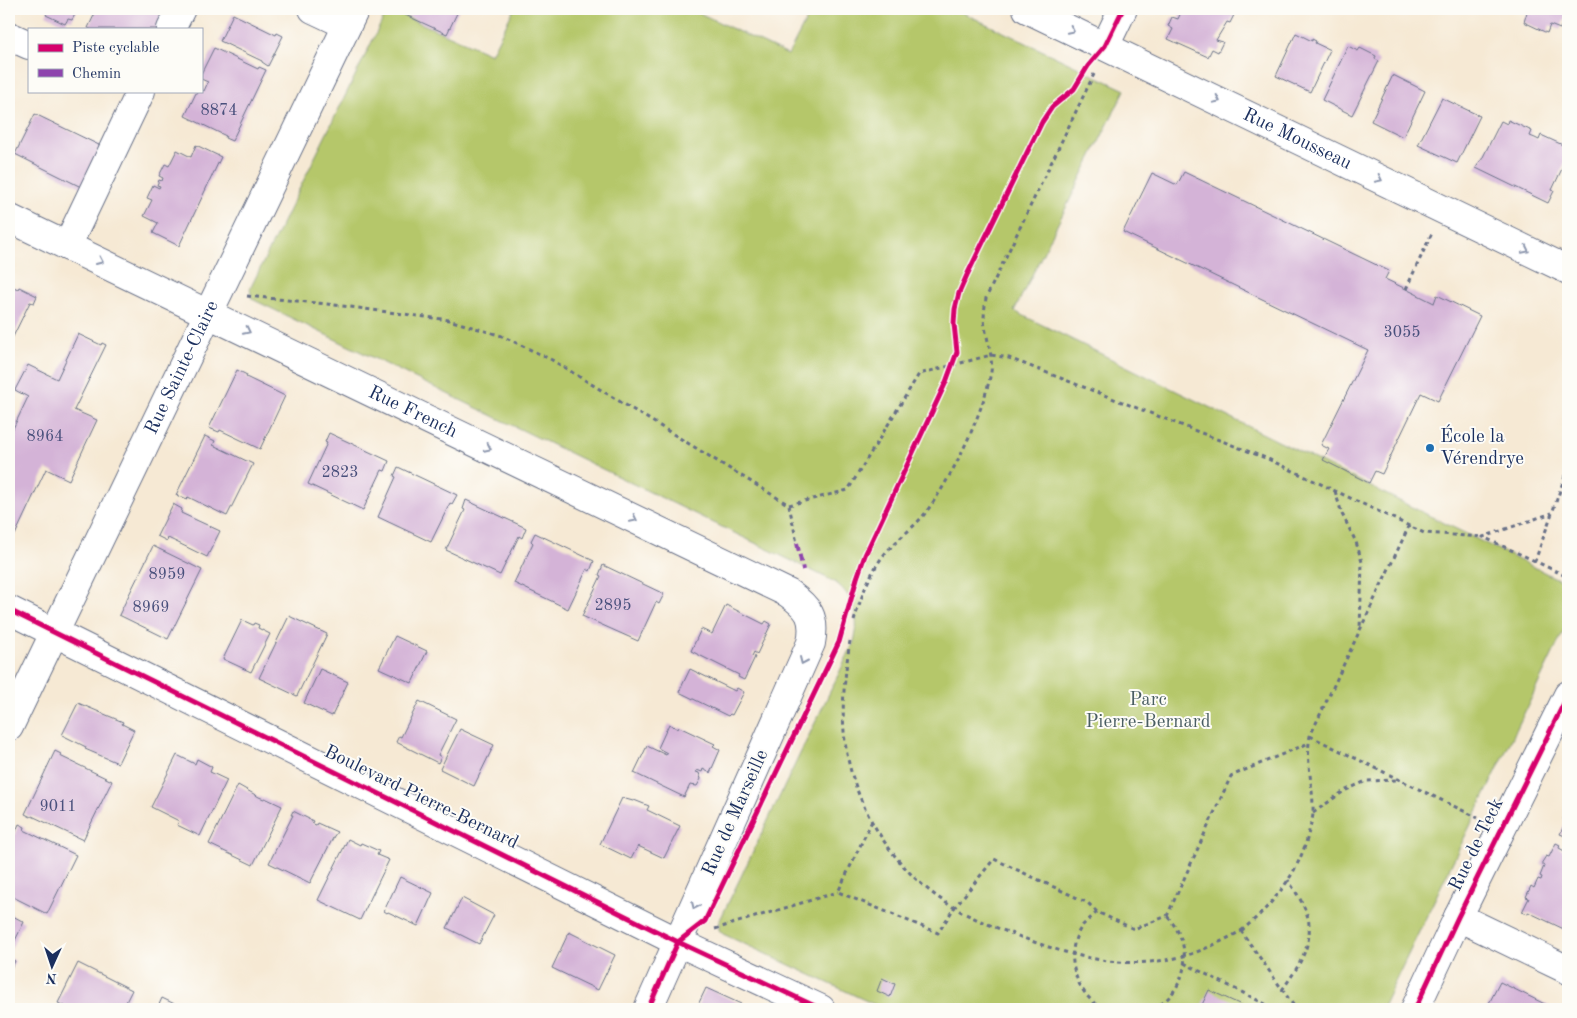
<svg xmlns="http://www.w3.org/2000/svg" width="1577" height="1018" font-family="'Old Standard TT',serif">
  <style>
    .green { fill: #b5c76b; stroke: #687b64 }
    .building { fill: #d4b3d7 }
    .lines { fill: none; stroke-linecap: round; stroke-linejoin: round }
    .minor-casing { stroke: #687087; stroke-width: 30 }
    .path { stroke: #687087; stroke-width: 3; stroke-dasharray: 4 4; stroke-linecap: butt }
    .minor { stroke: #fff; stroke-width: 28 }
    .quiet { stroke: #8e44ad; stroke-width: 4; stroke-dasharray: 8 4; stroke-linecap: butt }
    .cycleway-casing { stroke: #fdfcf7; stroke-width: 8 }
    .cycleway { stroke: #d6006c; stroke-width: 5 }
    .oneway { stroke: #8d97ae }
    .poi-dot { fill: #1f6fb2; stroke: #fdfcf7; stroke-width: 2 }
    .labels { text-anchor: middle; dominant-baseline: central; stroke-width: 4; stroke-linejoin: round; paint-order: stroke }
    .number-label { font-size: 16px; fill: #49507c }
    .street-label { font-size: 19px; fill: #1b2f5e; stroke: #fdfcf7 }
    .poi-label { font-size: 19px; fill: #1b2f5e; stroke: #fdfcf7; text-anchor: start }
    .park-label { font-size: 19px; fill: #495d62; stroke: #fdfcf7 }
  </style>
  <rect width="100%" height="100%" fill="#fdfcf7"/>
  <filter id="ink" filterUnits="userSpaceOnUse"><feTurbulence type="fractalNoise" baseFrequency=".02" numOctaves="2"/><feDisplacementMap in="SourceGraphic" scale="10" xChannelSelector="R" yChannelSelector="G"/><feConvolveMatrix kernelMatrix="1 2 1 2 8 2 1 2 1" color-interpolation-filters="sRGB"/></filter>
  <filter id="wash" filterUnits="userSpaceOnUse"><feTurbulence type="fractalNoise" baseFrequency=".0096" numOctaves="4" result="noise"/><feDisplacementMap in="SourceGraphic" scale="20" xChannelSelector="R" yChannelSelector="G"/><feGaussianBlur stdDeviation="1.12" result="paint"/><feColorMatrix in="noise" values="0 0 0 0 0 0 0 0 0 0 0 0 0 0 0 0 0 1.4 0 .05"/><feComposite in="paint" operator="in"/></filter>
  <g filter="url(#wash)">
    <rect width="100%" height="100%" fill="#f6e9d4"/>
    <path class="green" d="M388,9l103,45 23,-45h177l97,46 24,-46h143l170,81 -111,221 554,273v38l-186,387h-498l-161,-75 -4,-4v-8l134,-278c7,-18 3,-41 -11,-56 -5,-5 -11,-8 -17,-11l-573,-278 -2,-10z"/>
    <g id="blocks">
      <g class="building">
        <polygon points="49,9 78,9 72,20 68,19 65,24 46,15"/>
        <polygon points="97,9 170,9 158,29 91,29 88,28"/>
        <polygon points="403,9 459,9 447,34 401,13"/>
        <polygon points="1178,9 1237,9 1230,23 1227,22 1216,40 1223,42 1218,52 1212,49 1208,57 1168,39 1173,29 1168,26 1172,17 1178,19 1182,10"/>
        <polygon points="1528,9 1568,9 1568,12 1560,29 1550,25 1547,33 1524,22"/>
        <polygon points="233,14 276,35 277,33 283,36 268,66 262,62 262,61 220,41"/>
        <polygon points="1296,33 1312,41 1312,39 1316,41 1315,43 1330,50 1310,92 1276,76"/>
        <polygon points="1348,46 1358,51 1360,48 1376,56 1375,59 1379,61 1352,115 1322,100"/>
        <polygon points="214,48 258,69 259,67 266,70 232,141 225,138 226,136 185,116 197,91 201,91 201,89 204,91 208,82 201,79 201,74"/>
        <polygon points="1393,75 1425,91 1403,137 1371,121"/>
        <polygon points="9,98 15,101 9,115"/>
        <polygon points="1442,98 1480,116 1457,163 1418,145"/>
        <polygon points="35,114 103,147 83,188 15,154"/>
        <polygon points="1508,120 1532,131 1530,136 1535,138 1539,140 1541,135 1567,147 1565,152 1568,154 1568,156 1552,190 1554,191 1548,203 1476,168 1480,161 1481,161 1501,121 1507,124"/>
        <polygon points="196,145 221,157 179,246 153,233 158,223 144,216 152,200 147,198 153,185 159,188 160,186 157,185 159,180 162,181 163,178 159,176 165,164 169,166 177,150 191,157"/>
        <polygon points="1184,172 1389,271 1385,279 1406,289 1434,303 1437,295 1480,316 1438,401 1421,393 1382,474 1375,471 1369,483 1323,460 1329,449 1321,445 1368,350 1123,232 1152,173 1177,185"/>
        <polygon points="9,285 18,289 19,287 37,296 34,303 30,302 9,345"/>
        <polygon points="78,334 101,345 102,343 106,345 74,410 97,420 69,480 46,469 15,535 9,530 9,437 28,397 15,390 28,365 57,379"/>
        <polygon points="237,370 247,375 246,377 285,396 260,449 220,430 219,432 209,428"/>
        <polygon points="329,433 389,461 385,471 382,470 363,510 308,484 327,443 325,442"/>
        <polygon points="205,436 215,441 213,445 253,464 227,516 188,497 187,500 176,495"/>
        <polygon points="398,467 457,495 452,504 450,503 431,542 378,517 396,477 394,476"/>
        <polygon points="466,500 526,528 522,538 519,536 500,575 446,550 465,510 463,509"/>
        <polygon points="173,504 182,509 181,513 220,531 207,557 168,538 167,541 157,536"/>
        <polygon points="535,533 594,561 590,571 587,569 568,609 514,583 533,543 531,541"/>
        <polygon points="153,546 202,570 168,639 119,615"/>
        <polygon points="603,565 664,594 659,604 656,602 638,641 582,616 601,576 599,575"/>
        <polygon points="726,605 764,624 766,621 771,624 757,654 754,652 752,656 755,657 744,680 738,677 739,675 691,651 701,629 712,634"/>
        <polygon points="289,616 327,634 297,696 259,678"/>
        <polygon points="242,620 253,625 254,623 259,625 258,628 270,634 251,672 223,659"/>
        <polygon points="395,636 427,651 412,683 379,668"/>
        <polygon points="320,669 348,682 332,716 304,703"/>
        <polygon points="690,669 735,691 737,688 744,692 732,715 730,714 728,716 679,692"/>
        <polygon points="419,701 456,719 438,755 441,757 438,763 396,742 399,736 401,737"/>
        <polygon points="78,703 123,722 122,724 134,730 118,763 85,749 86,747 62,735"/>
        <polygon points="669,724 678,729 679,727 715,744 713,746 720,750 710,773 703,769 702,772 697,770 696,772 699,773 701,779 697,786 690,785 684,797 634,773 647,746 666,755 667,753 658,748"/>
        <polygon points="460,729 494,745 474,786 440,769"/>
        <polygon points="55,751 61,754 60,756 112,781 83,840 32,816 31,817 25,814"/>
        <polygon points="177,755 195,764 197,759 212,767 210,772 227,780 200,836 177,825 179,821 151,807"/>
        <polygon points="238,785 259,797 264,799 265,798 282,806 253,865 209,844"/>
        <polygon points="622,798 633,801 634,800 649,806 647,810 680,826 664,858 638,846 631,859 600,844"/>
        <polygon points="1568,809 1568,835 1566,834 1565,836 1560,834 1567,820 1563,819"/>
        <polygon points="293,811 313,821 312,823 313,824 316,825 317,823 337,832 334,836 310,883 269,863 293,815 291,815"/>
        <polygon points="19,824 25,827 24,830 76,855 47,914 9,895 9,847"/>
        <polygon points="348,839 360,845 361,843 379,851 377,855 389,860 360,920 318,900"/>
        <polygon points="1556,843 1560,845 1559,848 1568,853 1568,931 1528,912 1528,914 1522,912 1529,898 1526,897 1531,886 1534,888 1538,879 1541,880 1542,877 1540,876 1544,866 1541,864 1546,856 1549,857"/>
        <polygon points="400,877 433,893 418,926 388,912 387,913 384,911"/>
        <polygon points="462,898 494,915 479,944 447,928"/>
        <polygon points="9,914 24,922 9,953"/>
        <polygon points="569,932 615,955 598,990 552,968"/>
        <polygon points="9,957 15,961 9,973"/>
        <polygon points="78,963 132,990 126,1002 140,1009 71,1009 58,1003"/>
        <polygon points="882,978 895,984 890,997 877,991"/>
        <polygon points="1500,982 1555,1009 1486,1009"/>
        <polygon points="706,988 752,1009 696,1009"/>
        <polygon points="1209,990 1250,1009 1200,1009"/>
        <polygon points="162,998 185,1009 157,1009"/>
      </g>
    </g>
  </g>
  <g filter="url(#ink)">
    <use href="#blocks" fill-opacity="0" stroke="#687087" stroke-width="1"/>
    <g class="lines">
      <defs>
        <g id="minor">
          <polyline points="313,9 347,25"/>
          <path id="s1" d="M1027,9l541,261"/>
          <polyline points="171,29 181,9"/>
          <polyline points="9,36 29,45"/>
          <polyline points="1105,46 1123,9"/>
          <path id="s2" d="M9,218l779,375c21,15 28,24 23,50l-163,366"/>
          <polyline points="67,246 141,91"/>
          <polyline points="9,610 678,942 821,1009"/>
          <path id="s3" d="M9,727l346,-718"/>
          <polyline points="1458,917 1568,970"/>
          <polyline points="1415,1009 1458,917 1568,695"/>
        </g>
      </defs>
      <use href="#minor" class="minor-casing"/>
      <g class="path">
        <polyline points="1406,289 1432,233"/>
        <polyline points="247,296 327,304 449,320 502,336 552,360 789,505 797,543"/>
        <polyline points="1568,468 1535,561 1568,577"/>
        <polyline points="1335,491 1342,514 1356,542 1362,562 1360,630"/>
        <polyline points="789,505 848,490 919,374 991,355 1009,358 1268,459 1424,533 1483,537"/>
        <polyline points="1535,561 1483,537 1552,513"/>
        <path d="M854,621c7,-23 14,-45 29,-65 12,-15 28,-26 40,-40 27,-34 58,-98 67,-139 5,-19 -4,-38 -6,-57 0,-7 1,-15 2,-22l109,-226"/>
        <path d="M850,641c-8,52 -12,96 6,146 15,42 46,85 83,111 22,16 48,26 74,36 51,20 103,36 158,25 26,-5 48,-16 70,-28l55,78"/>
        <polyline points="1310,736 1478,818"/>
        <polyline points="1313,813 1344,791 1366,781 1399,780"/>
        <polyline points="872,821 838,892 938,933 954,908 994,859 1088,903 1097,912 1134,929 1167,916 1231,776 1309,743"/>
        <path d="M1097,912c-4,4 -10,9 -14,13 -21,27 -8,70 21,84"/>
        <polyline points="715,929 838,892"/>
        <path d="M1241,931c32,-26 59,-59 68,-100 1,-6 4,-12 4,-18 1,-26 -8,-51 -3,-77l99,-210"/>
        <polyline points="1184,963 1275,1009"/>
        <path d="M1282,990c17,-24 37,-52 22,-83 -4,-9 -10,-18 -16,-27"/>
        <path d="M1154,1009c27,-16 39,-47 24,-77 -2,-5 -7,-11 -11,-16"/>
      </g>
      <use href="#minor" class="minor"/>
      <polyline class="quiet" points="797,543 803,570"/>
      <defs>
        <g id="cycleway">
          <polyline points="9,610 678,942 821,1009"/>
          <polyline points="648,1009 678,942 705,921 839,642 857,578 865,555 946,382 957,352 954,324 955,309 959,293 967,275 1042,122 1052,107 1074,89 1088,66 1105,46 1123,9"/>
          <polyline points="1415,1009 1458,917 1568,695"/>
        </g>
      </defs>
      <use href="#cycleway" class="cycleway-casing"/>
      <use href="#cycleway" class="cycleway"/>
    </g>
    <defs><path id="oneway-chevron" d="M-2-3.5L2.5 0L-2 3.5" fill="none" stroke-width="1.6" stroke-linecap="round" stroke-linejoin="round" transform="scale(1.25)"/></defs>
    <g class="oneway">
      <use href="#oneway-chevron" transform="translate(1071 30) rotate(26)"/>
      <use href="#oneway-chevron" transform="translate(1217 100) rotate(26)"/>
      <use href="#oneway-chevron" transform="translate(1379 179) rotate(26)"/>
      <use href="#oneway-chevron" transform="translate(1526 250) rotate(26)"/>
      <use href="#oneway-chevron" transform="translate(100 261) rotate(25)"/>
      <use href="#oneway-chevron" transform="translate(247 331) rotate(26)"/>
      <use href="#oneway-chevron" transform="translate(488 448) rotate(26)"/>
      <use href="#oneway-chevron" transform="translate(634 519) rotate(26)"/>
      <use href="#oneway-chevron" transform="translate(803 661) rotate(114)"/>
      <use href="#oneway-chevron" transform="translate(695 906) rotate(114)"/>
    </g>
  </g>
  <circle class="poi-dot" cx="1430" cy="448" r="5"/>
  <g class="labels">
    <g class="number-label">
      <text x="219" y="111">8874</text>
      <text x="1402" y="333">3055</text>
      <text x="45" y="437">8964</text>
      <text x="340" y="473">2823</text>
      <text x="167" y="575">8959</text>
      <text x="613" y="606">2895</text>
      <text x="151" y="608">8969</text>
      <text x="58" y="807">9011</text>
    </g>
    <g class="street-label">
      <text stroke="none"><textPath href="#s1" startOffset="300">Rue Mousseau</textPath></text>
      <text stroke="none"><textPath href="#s3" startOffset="399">Rue Sainte-Claire</textPath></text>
      <text stroke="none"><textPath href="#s2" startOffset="448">Rue French</textPath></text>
      <text transform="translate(421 798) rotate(26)">Boulevard Pierre-Bernard</text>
      <text transform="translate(736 813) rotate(-66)">Rue de Marseille</text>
      <text transform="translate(1477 845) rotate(-64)">Rue de Teck</text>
    </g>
    <g class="poi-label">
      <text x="1440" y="437">École la<tspan x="1440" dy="22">Vérendrye</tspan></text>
    </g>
    <g class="park-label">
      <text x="1148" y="700">Parc<tspan x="1148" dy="22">Pierre-Bernard</tspan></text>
    </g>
  </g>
  <rect width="1577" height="1018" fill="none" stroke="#fdfcf7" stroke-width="30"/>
  <rect x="28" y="28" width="175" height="65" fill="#fdfcf7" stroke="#a3aaba"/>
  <rect x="38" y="44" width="25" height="8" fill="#d6006c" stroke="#a3aaba"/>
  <text x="72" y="52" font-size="15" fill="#1b2f5e">Piste cyclable</text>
  <rect x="38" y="69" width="25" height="8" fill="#8e44ad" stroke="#a3aaba"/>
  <text x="72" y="78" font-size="15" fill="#1b2f5e">Chemin</text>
  <g transform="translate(52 966) rotate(183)" stroke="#fdfcf7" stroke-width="4" paint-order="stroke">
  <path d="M0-4L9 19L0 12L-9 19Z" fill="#1b2f5e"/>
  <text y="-8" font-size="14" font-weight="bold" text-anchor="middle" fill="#1b2f5e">N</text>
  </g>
</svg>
